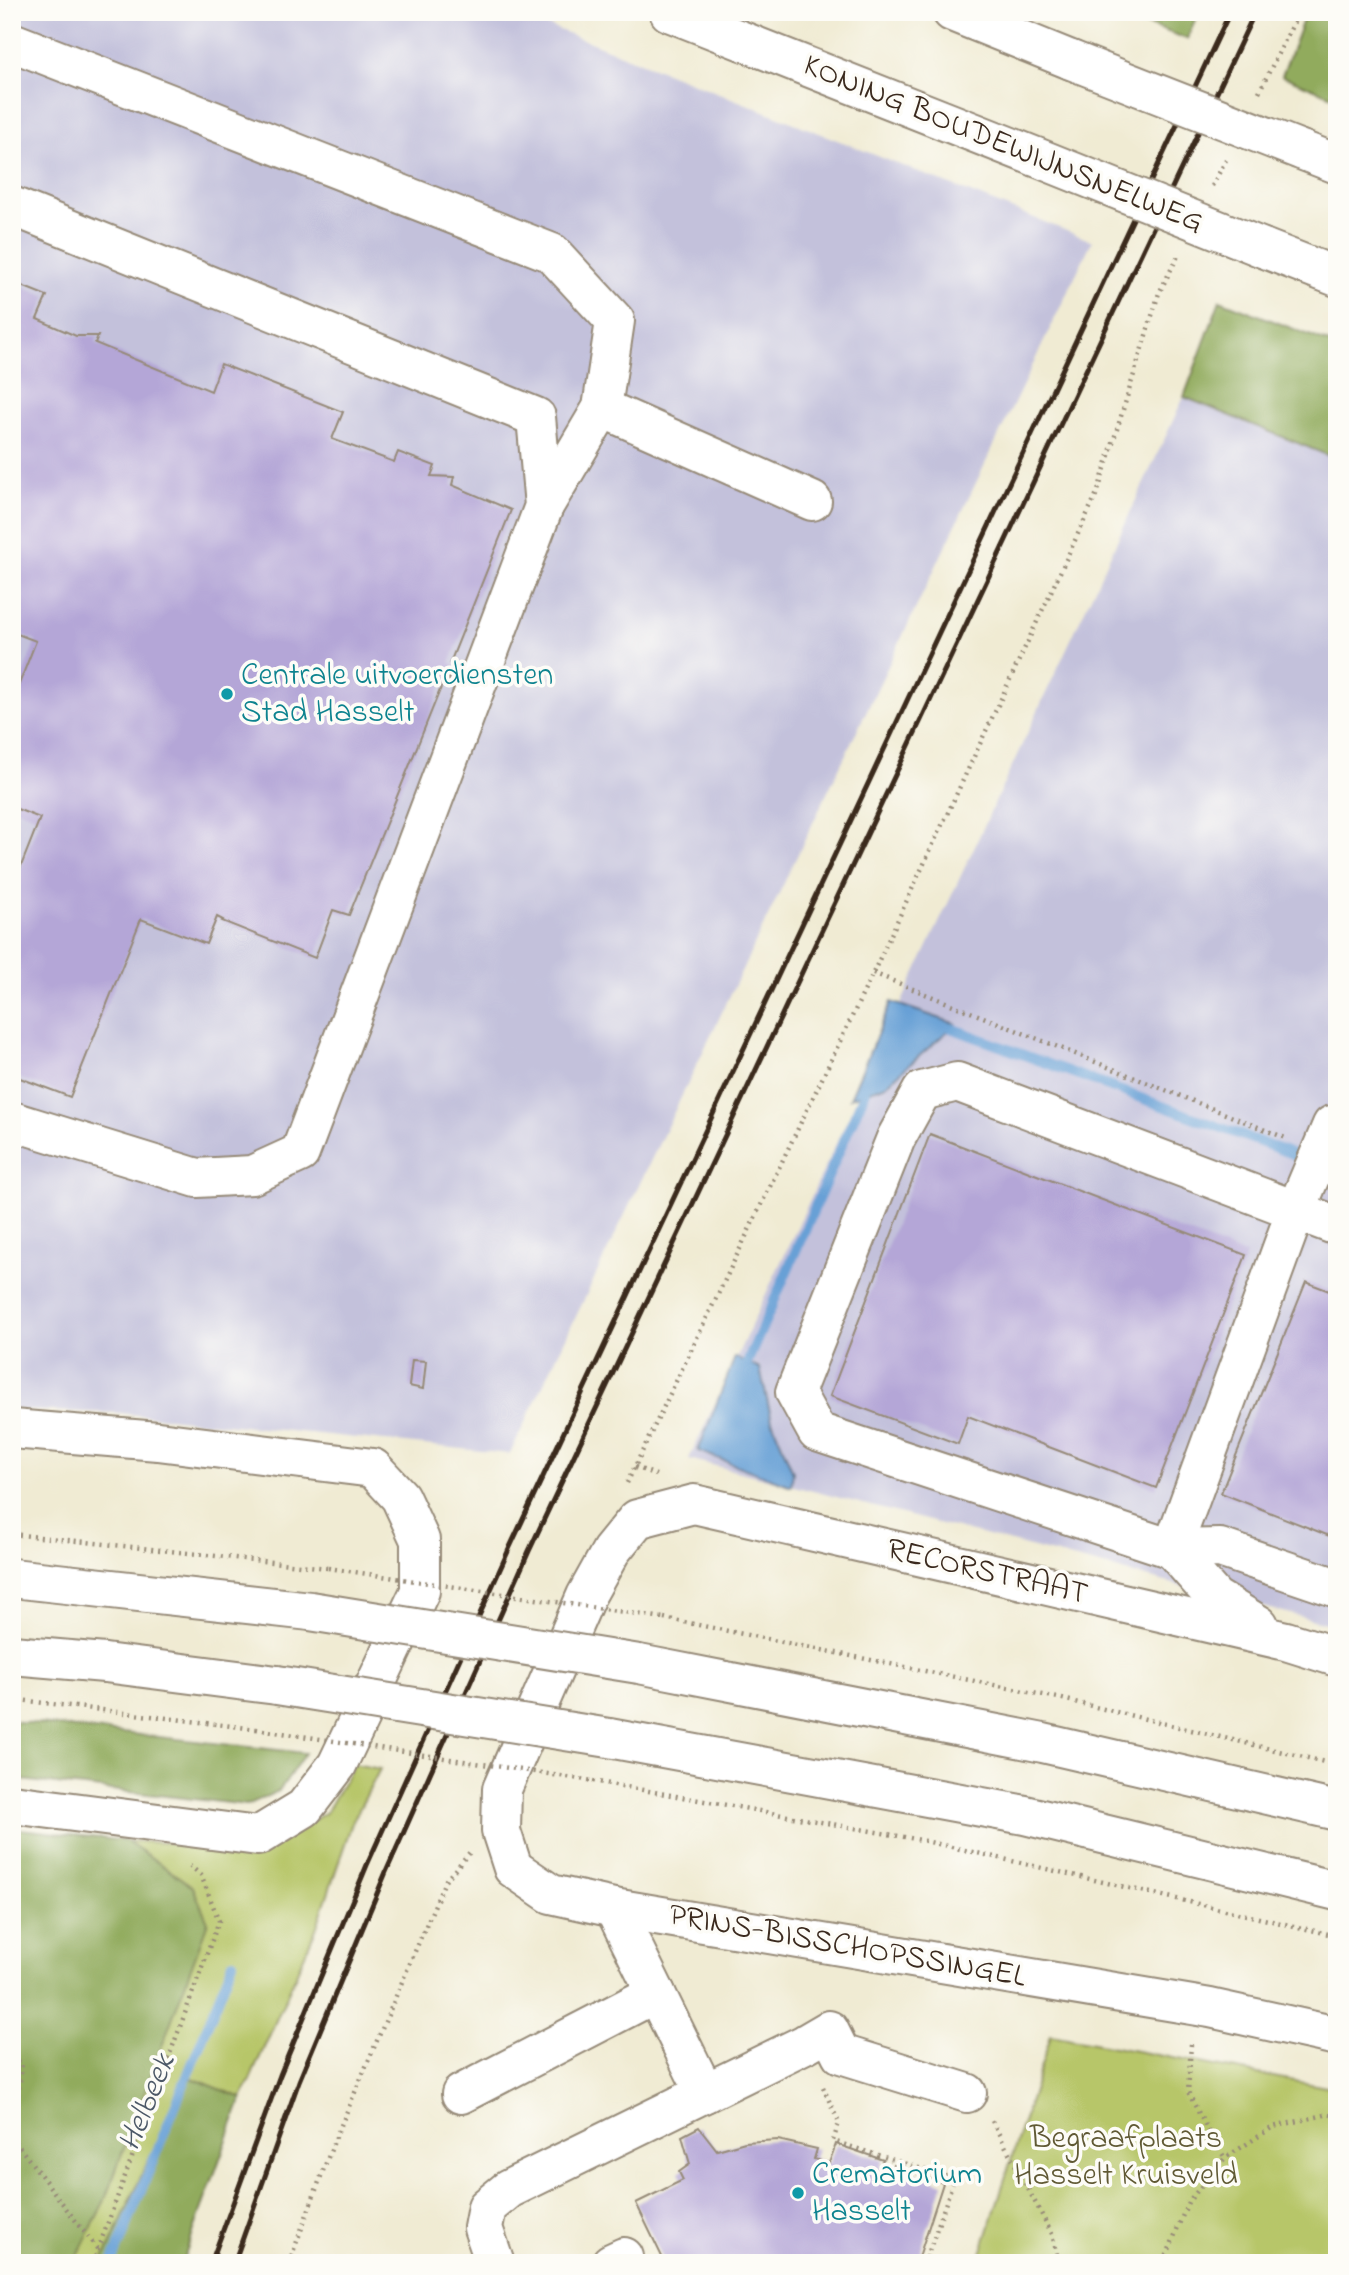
<svg xmlns="http://www.w3.org/2000/svg" width="1349" height="2275" font-family="'Indie Flower',sans-serif">
  <style>
    .industrial { fill: #c3c1db }
    .green { fill: #b7c669; stroke: #797844; stroke-width: 2 }
    .forest { fill: #91ab5d; stroke: #666a3e; stroke-width: 2 }
    .water { fill: #68a0d6; stroke: #52657a; stroke-width: 2 }
    .lines { fill: none; stroke-linecap: round; stroke-linejoin: round }
    .stream { stroke: #68a0d6; stroke-width: 10 }
    .building { fill: #b4a6d7 }
    .minor-casing { stroke: #968a78; stroke-width: 42 }
    .highway-casing { stroke: #968a78; stroke-width: 42 }
    .path { stroke: #968a78; stroke-width: 4.5; stroke-dasharray: 2 5; stroke-linecap: butt }
    .minor { stroke: #fff; stroke-width: 38 }
    .highway { stroke: #fff; stroke-width: 38 }
    .rail { stroke: #3b2a1e; stroke-width: 5 }
    .highway-bridge-casing { stroke: #968a78; stroke-width: 42; stroke-linecap: butt }
    .path-bridge { stroke: #968a78; stroke-width: 4.5; stroke-dasharray: 2 5; stroke-linecap: butt }
    .highway-bridge { stroke: #fff; stroke-width: 38 }
    .culture-dot { fill: #0f9aa8; stroke: #fdfcf7; stroke-width: 2.5 }
    .labels { text-anchor: middle; dominant-baseline: central; stroke-width: 7; stroke-linejoin: round; paint-order: stroke }
    .street-label { font-size: 32px; fill: #3b2a1e; stroke: #fdfcf7 }
    .culture-label { font-size: 32px; fill: #0d838f; stroke: #fdfcf7; text-anchor: start }
    .park-label { font-size: 32px; fill: #605934; stroke: #fdfcf7 }
    .water-label { font-size: 33px; font-style: italic; fill: #4d5968; stroke: #fdfcf7 }
  </style>
  <rect width="100%" height="100%" fill="#fdfcf7"/>
  <filter id="ink" filterUnits="userSpaceOnUse"><feTurbulence type="fractalNoise" baseFrequency=".0143" numOctaves="2"/><feDisplacementMap in="SourceGraphic" scale="14" xChannelSelector="R" yChannelSelector="G"/><feConvolveMatrix kernelMatrix="1 2 1 2 8 2 1 2 1" color-interpolation-filters="sRGB"/></filter>
  <filter id="wash" filterUnits="userSpaceOnUse"><feTurbulence type="fractalNoise" baseFrequency=".00686" numOctaves="4" result="noise"/><feDisplacementMap in="SourceGraphic" scale="28" xChannelSelector="R" yChannelSelector="G"/><feGaussianBlur stdDeviation="1.57" result="paint"/><feColorMatrix in="noise" values="0 0 0 0 0 0 0 0 0 0 0 0 0 0 0 0 0 1.4 0 .05"/><feComposite in="paint" operator="in"/></filter>
  <g filter="url(#wash)">
    <rect width="100%" height="100%" fill="#f0ebd3"/>
    <g class="industrial">
      <polygon points="12,12 514,12 1092,241 510,1454 119,1413 12,1410"/>
      <polygon points="1184,397 1337,459 1337,1626 689,1459"/>
    </g>
    <g class="green">
      <polygon points="354,1764 380,1769 352,1823 316,1929 242,2098 187,2076 102,2263 74,2263 104,2202 193,1887 127,1841 174,1843 237,1855 282,1842 327,1811"/>
      <polygon points="1051,2035 1337,2089 1337,2263 978,2263"/>
    </g>
    <g class="forest">
      <polygon points="1114,12 1199,12 1187,39"/>
      <polygon points="1306,12 1337,14 1337,98 1282,76"/>
      <polygon points="1220,300 1337,346 1337,459 1184,397"/>
      <polygon points="12,1721 305,1753 279,1791 247,1805 12,1779"/>
      <polygon points="12,1828 127,1841 193,1887 208,1922 104,2202 74,2263 12,2263"/>
      <polygon points="187,2076 242,2098 182,2263 102,2263"/>
    </g>
    <g class="water">
      <polygon points="891,1002 956,1024 886,1085 850,1098"/>
      <polygon points="735,1357 760,1369 772,1421 793,1472 791,1486 698,1451"/>
    </g>
    <g class="lines">
      <g class="stream">
        <polyline points="951,1028 1295,1155"/>
        <polyline points="747,1363 865,1092"/>
        <polyline points="112,2263 233,1962"/>
      </g>
    </g>
    <g id="blocks">
      <g class="building">
        <polygon points="12,282 47,296 37,319 76,336 98,336 95,343 211,391 221,364 343,412 332,439 394,462 398,452 435,466 431,476 454,477 452,485 511,510 450,663 455,665 446,686 442,685 349,915 333,910 315,958 222,921 223,920 217,917 206,944 141,919 70,1097 12,1075 12,889 40,818 12,807 12,702 36,641 12,632"/>
        <polygon points="930,1134 1246,1255 1156,1488 968,1416 958,1444 830,1396"/>
        <polygon points="1306,1282 1337,1294 1337,1539 1221,1493"/>
        <polygon points="412,1360 426,1361 423,1389 409,1386"/>
        <polygon points="699,2127 717,2150 745,2142 778,2140 817,2149 814,2159 829,2163 836,2144 883,2160 880,2169 891,2172 894,2165 943,2183 917,2263 891,2263 881,2259 883,2263 665,2263 636,2203 683,2180 679,2172 690,2164 682,2136"/>
      </g>
    </g>
  </g>
  <g filter="url(#ink)">
    <use href="#blocks" fill-opacity="0" stroke="#968a78" stroke-width="2"/>
    <g class="lines">
      <defs>
        <g id="minor">
          <polyline points="12,42 552,253 615,321 602,408 544,506"/>
          <polyline points="12,206 536,417 544,506 300,1153 252,1175 197,1178 12,1121"/>
          <polyline points="602,408 812,501"/>
          <polyline points="1337,1226 957,1082 922,1091 896,1138 795,1392 817,1432 1172,1549 1220,1548 1337,1588"/>
          <polyline points="12,1429 158,1441 373,1468 400,1497 420,1540 420,1591 337,1765 304,1808 258,1836 12,1804"/>
          <polyline points="1172,1549 1296,1210 1332,1125"/>
          <polyline points="1172,1549 1215,1598 1259,1625"/>
          <polyline points="1337,1657 1286,1641 694,1504 637,1519 611,1551 586,1596 502,1789 501,1831 513,1868 551,1894 614,1908 1210,2008 1337,2036"/>
          <polyline points="614,1908 705,2093"/>
          <polyline points="461,2094 656,1993"/>
          <polyline points="495,2263 483,2228 487,2207 509,2189 805,2044 829,2030 841,2054 967,2093"/>
          <polyline points="611,2263 624,2257"/>
        </g>
        <g id="highway">
          <polyline points="669,12 1036,157"/>
          <polyline points="952,12 1071,60"/>
          <polyline points="1301,150 1337,164"/>
          <polyline points="1263,248 1337,277"/>
          <polyline points="12,1578 310,1611"/>
          <polyline points="12,1655 105,1663 277,1685"/>
          <polyline points="639,1664 1043,1743 1337,1811"/>
          <polyline points="609,1738 1025,1815 1337,1891"/>
        </g>
      </defs>
      <use href="#minor" class="minor-casing"/>
      <use href="#highway" class="highway-casing"/>
      <g class="path">
        <polyline points="1259,92 1299,12"/>
        <polyline points="1212,186 1226,160"/>
        <polyline points="873,973 1288,1139"/>
        <polyline points="635,1467 656,1475"/>
        <polyline points="627,1483 873,973 1098,491 1159,293 1179,254"/>
        <polyline points="12,1534 328,1568"/>
        <polyline points="664,1618 1058,1698 1337,1765"/>
        <polyline points="12,1699 256,1729"/>
        <polyline points="593,1781 921,1840 1337,1936"/>
        <polyline points="1191,2044 1188,2092 1210,2135 1225,2158"/>
        <polyline points="12,2057 22,2063 14,2140 98,2250"/>
        <polyline points="823,2087 839,2123 833,2141 954,2179 925,2263"/>
        <polyline points="992,2121 1052,2234 1059,2263"/>
        <polyline points="93,2263 219,1921 201,1875 190,1866"/>
        <polyline points="289,2263 333,2144 445,1881 470,1852"/>
        <polyline points="1166,2263 1167,2255 1188,2202 1225,2158 1273,2127 1329,2114 1337,2115"/>
      </g>
      <use href="#minor" class="minor"/>
      <use href="#highway" class="highway"/>
      <g class="rail">
        <polyline points="211,2263 280,2075 367,1865 510,1547 1230,12"/>
        <polyline points="234,2263 299,2081 386,1872 529,1551 1255,12"/>
      </g>
      <defs>
        <g id="highway-bridge">
          <polyline points="1071,60 1301,150"/>
          <polyline points="1036,157 1263,248"/>
          <polyline points="310,1611 639,1664"/>
          <polyline points="277,1685 609,1738"/>
        </g>
      </defs>
      <use href="#highway-bridge" class="highway-bridge-casing"/>
      <g class="path-bridge">
        <polyline points="328,1568 664,1618"/>
        <polyline points="256,1729 593,1781"/>
      </g>
      <use href="#highway-bridge" class="highway-bridge"/>
    </g>
  </g>
  <g class="culture-dot">
    <circle cx="227" cy="694" r="7"/>
    <circle cx="798" cy="2193" r="7"/>
  </g>
  <g class="labels">
    <g class="street-label">
      <text transform="translate(1003 145) rotate(22)">KONING BOUDEWIJNSNELWEG</text>
      <text transform="translate(987 1573) rotate(13)">RECORSTRAAT</text>
      <text transform="translate(847 1947) rotate(10)">PRINS-BISSCHOPSSINGEL</text>
    </g>
    <g class="culture-label">
      <text x="241" y="676">Centrale uitvoerdiensten<tspan x="241" dy="37">Stad Hasselt</tspan></text>
      <text x="812" y="2175">Crematorium<tspan x="812" dy="37">Hasselt</tspan></text>
    </g>
    <g class="park-label">
      <text x="1126" y="2139">Begraafplaats<tspan x="1126" dy="37">Hasselt Kruisveld</tspan></text>
    </g>
    <g class="water-label">
      <text transform="translate(148 2103) rotate(-68)">Helbeek</text>
    </g>
  </g>
  <rect width="1349" height="2275" fill="none" stroke="#fdfcf7" stroke-width="42"/>
</svg>
